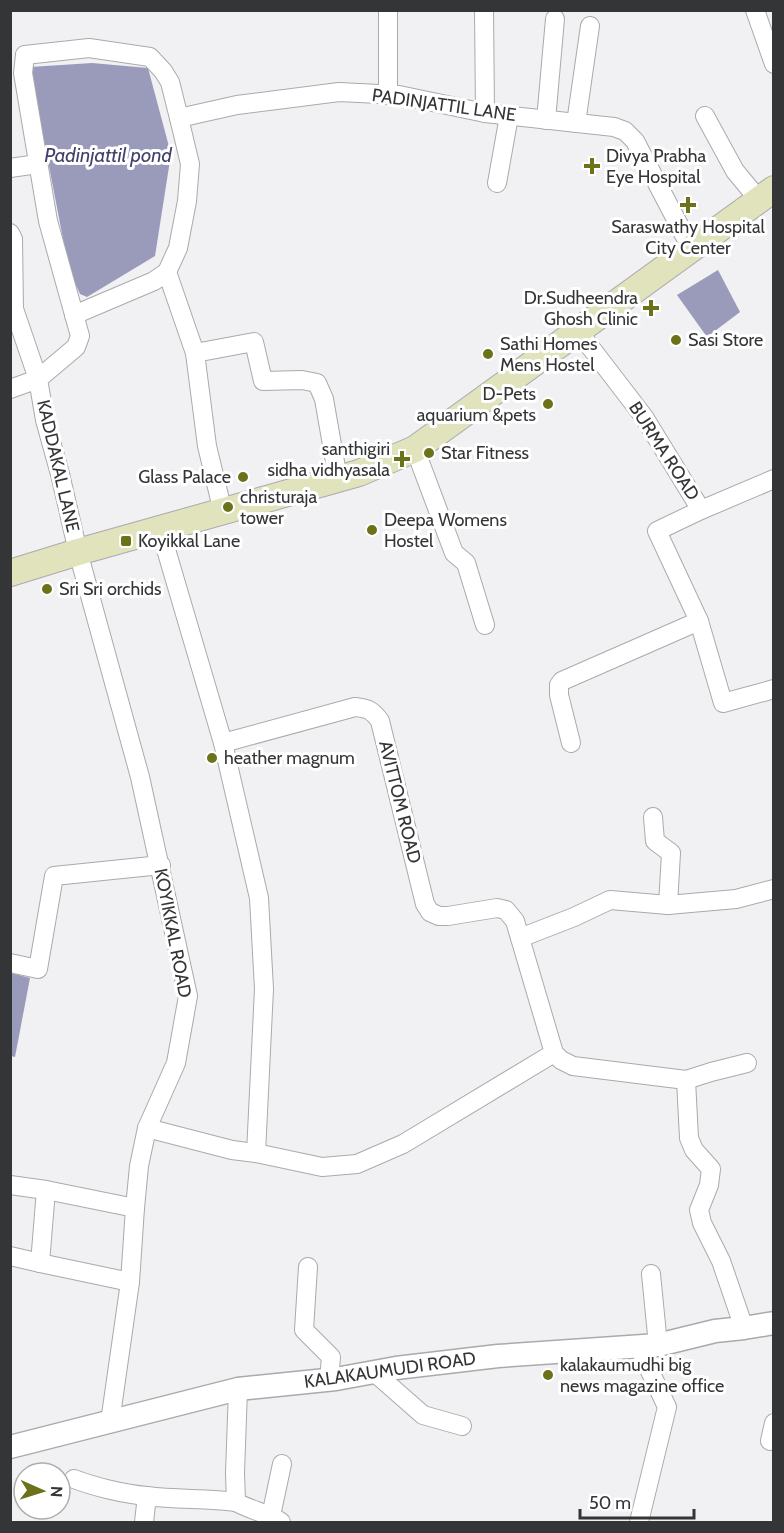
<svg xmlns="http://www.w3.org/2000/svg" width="784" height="1533" font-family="Cabin,sans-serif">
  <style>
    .water { fill: #9a9bbb }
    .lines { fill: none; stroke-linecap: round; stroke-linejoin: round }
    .minor-casing { stroke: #aaaaad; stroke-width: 20 }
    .tertiary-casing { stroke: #aaaaad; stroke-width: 25 }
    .secondary-casing { stroke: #aaaaad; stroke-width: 28 }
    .minor { stroke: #fff; stroke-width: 18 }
    .tertiary { stroke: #fff; stroke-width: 22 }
    .secondary { stroke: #e0e3bc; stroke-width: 26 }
    .poi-dot { fill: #6b7219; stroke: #fff; stroke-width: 2 }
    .labels { text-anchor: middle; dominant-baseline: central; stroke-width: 6; stroke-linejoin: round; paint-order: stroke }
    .street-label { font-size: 18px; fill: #343536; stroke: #fff }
    .poi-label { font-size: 18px; fill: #343536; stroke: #fff; text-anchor: start }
    .water-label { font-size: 20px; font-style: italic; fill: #41406e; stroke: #fff }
  </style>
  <rect width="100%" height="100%" fill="#f1f1f4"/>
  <g class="water">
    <polygon points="92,63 148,68 171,154 155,256 87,297 80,294 69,270 30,67"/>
    <polygon points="718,270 740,312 707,337 677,295"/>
    <polygon points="11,973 30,978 15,1057 11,1056"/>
  </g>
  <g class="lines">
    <defs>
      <g id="minor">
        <polyline points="484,10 485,113"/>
        <polyline points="755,10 774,64"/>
        <polyline points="25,55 23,73 48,221 80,336 76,347 38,379 45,420 60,474 78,552 140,777 188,996 176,1063 147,1128 139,1166 135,1208 130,1282 110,1422"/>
        <polyline points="25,55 89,48 150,57 163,71 170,82 179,118 237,105 339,92 399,95 485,113 614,127 625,131 635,141 691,248"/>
        <polyline points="388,95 388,10"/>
        <polyline points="705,116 735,171 759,200"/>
        <polyline points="546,120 555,19"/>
        <polyline points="576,123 590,26"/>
        <polyline points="10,168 38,164"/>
        <polyline points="497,183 509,116"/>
        <polyline points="10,233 13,239 14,309 38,379 10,389"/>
        <polyline points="167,272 195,353"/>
        <polyline points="74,315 154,281 167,272 178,248 187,201 190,164 179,118"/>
        <polyline points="578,331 644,417 701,510 774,479"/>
        <polyline points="415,449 454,553 466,563 485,625"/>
        <polyline points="701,510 657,531 699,621 723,703 774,689"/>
        <polyline points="223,512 207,446 195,353 254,342 263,381 302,380 317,383 324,399 338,479"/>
        <path d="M160,529l63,214 132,-36c13,1 18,4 25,14l45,183 5,8 9,4h9l49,-8 9,2 9,11 5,17 54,-21 36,-17 58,5 3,-52 -16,-12 -2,-24"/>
        <polyline points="223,743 259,898 264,989 256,1153"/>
        <polyline points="571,743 559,695 559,685 562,681 699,621"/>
        <polyline points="668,905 736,899 774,889"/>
        <polyline points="520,938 554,1053 561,1060 573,1066 686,1080 689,1138 694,1150 711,1169 709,1185 699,1210 702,1223 721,1261 744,1328"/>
        <polyline points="10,963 38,969 54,876 161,865"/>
        <polyline points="686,1080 711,1072 747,1063"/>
        <polyline points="147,1128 232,1150 256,1153 322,1167 357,1164 403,1144 554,1053"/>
        <polyline points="10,1185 46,1190 135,1208"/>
        <polyline points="46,1190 40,1263 130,1282"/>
        <polyline points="10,1256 40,1263"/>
        <polyline points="308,1267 304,1330 331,1357 329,1380"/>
        <polyline points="651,1274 658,1345"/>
        <polyline points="638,1346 667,1407 639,1522"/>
        <polyline points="374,1372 423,1415 462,1426"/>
        <path d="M238,1389l-3,84 1,29c14,8 31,11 45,20"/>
        <polyline points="770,1441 774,1423"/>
        <path d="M74,1479c21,8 50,15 73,17 29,4 59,2 89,6"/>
        <polyline points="271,1516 282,1464"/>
        <polyline points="144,1522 147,1496"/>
      </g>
      <polyline id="tertiary" points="10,1447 238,1389 336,1379 396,1368 498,1356 658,1345 715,1331 744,1328 774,1323"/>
      <polyline id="secondary" points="10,573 78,552 359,473 415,449 774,189"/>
    </defs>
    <use href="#minor" class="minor-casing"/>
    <use href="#tertiary" class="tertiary-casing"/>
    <use href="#secondary" class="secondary-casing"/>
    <use href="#minor" class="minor"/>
    <use href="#tertiary" class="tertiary"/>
    <use href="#secondary" class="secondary"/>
  </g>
  <g class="poi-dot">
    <path d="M589 157h6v6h6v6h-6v6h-6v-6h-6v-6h6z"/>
    <path d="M685 196h6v6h6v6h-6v6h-6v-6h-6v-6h6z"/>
    <path d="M648 299h6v6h6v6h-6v6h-6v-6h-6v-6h6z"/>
    <circle cx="676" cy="340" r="6"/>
    <circle cx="488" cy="354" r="6"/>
    <circle cx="548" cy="404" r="6"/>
    <circle cx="429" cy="453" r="6"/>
    <path d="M399 450h6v6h6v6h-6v6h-6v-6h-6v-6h6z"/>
    <circle cx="243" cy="477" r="6"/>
    <circle cx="228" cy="507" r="6"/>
    <circle cx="372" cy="530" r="6"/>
    <rect x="120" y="535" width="12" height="12" rx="3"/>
    <circle cx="47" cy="589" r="6"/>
    <circle cx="212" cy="758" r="6"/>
    <circle cx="548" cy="1375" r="6"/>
  </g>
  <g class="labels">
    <g class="street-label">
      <text transform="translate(444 105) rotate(8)">PADINJATTIL LANE</text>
      <text transform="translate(664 451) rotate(57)">BURMA ROAD</text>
      <text transform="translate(58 466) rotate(77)">KADDAKAL LANE</text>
      <text transform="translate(400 802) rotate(76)">AVITTOM ROAD</text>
      <text transform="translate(173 933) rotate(79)">KOYIKKAL ROAD</text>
      <text transform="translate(390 1370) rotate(-8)">KALAKAUMUDI ROAD</text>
    </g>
    <g class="poi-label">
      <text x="606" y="156">Divya Prabha<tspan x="606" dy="21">Eye Hospital</tspan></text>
      <text x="688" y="227" text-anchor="middle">Saraswathy Hospital<tspan x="688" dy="21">City Center</tspan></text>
      <text x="638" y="298" text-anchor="end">Dr.Sudheendra<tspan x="638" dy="21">Ghosh Clinic</tspan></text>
      <text x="688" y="340">Sasi Store</text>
      <text x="500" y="344">Sathi Homes<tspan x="500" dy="21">Mens Hostel</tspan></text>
      <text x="536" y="394" text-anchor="end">D-Pets<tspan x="536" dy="21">aquarium &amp;pets</tspan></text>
      <text x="390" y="449" text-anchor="end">santhigiri<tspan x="390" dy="21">sidha vidhyasala</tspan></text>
      <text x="441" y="453">Star Fitness</text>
      <text x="231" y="477" text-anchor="end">Glass Palace</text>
      <text x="240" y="497">christuraja<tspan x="240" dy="21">tower</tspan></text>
      <text x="384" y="520">Deepa Womens<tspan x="384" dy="21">Hostel</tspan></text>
      <text x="138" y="541">Koyikkal Lane</text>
      <text x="59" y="589">Sri Sri orchids</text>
      <text x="224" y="758">heather magnum</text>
      <text x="560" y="1365">kalakaumudhi big<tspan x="560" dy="21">news magazine office</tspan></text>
    </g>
    <g class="water-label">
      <text x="108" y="155">Padinjattil pond</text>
    </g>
  </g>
  <rect width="784" height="1533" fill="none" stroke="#343536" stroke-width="24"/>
  <g transform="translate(42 1491) rotate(93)"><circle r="28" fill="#ffffff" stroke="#aeaeaf" stroke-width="1.5"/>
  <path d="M0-4.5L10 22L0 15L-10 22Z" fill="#6b7219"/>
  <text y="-9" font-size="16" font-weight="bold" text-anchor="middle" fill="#343536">N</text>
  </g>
  <path d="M580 1509v9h114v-9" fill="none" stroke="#343536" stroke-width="3"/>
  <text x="589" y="1509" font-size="18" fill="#343536" stroke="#ffffff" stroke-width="4.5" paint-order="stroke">50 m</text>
</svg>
